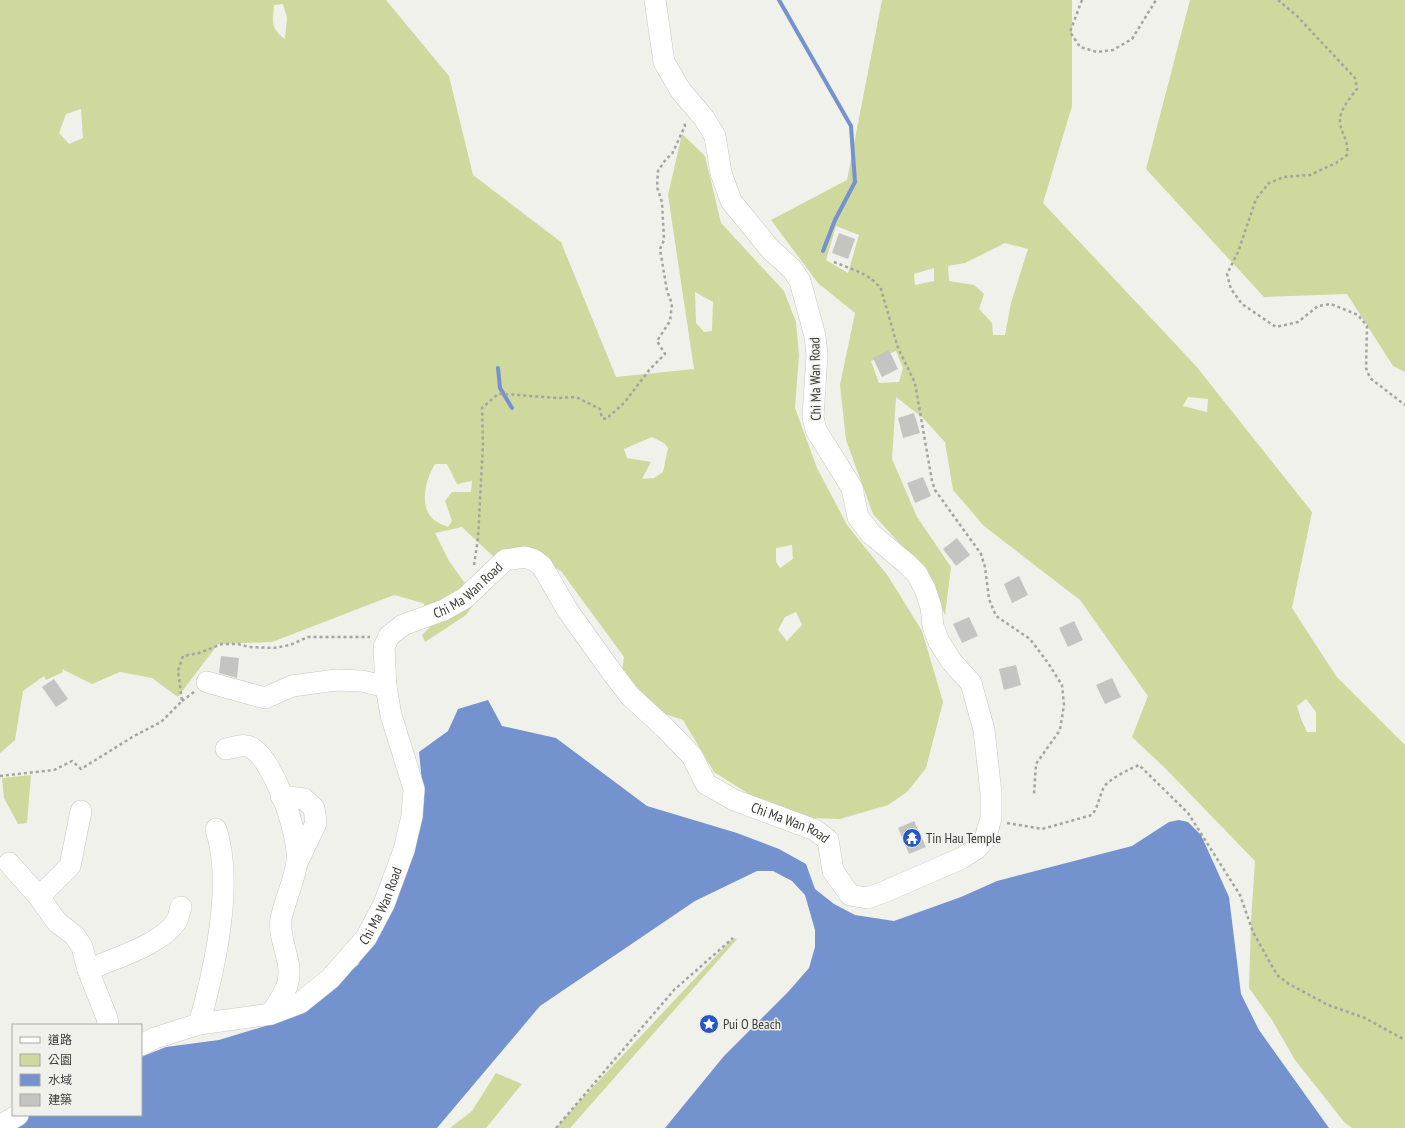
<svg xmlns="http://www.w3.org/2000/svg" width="1405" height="1128" font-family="'PT Sans Narrow','Noto Sans TC',sans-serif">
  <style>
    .green { fill: #cfd89d; fill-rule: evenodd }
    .water { fill: #7392ce }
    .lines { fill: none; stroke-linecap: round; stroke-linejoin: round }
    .stream { stroke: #7392ce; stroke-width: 4 }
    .building { fill: #c4c5c0 }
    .minor-casing { stroke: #c8c9c4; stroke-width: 22 }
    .path { stroke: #a3a4a0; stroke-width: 2.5; stroke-dasharray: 3 3; stroke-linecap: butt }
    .minor { stroke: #fff; stroke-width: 21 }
    .labels { text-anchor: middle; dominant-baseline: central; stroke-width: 3; stroke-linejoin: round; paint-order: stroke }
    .street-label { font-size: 14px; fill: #3d3d3b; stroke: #f0f1eb }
    .poi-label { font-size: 14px; fill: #3d3d3b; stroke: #f0f1eb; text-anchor: start }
  </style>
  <rect width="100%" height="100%" fill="#f0f1eb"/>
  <g class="green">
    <path d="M0,0h386l63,76 24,99 88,67 55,135 78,-8 -26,-174 14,-61 23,22 16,67 63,68 12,31 3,33 -4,53 22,60 30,57 41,51 34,55 21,71 -17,66 -19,24 -19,13 -48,14 -30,-1 -58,-22 -38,-24 -31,-52 -65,-22 6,-41 -63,-86 -43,-24 -21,13 -35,-33 -27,6 14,28 28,39 -11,15 -41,27 -3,-7 15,-15 -14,-17 -29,-8 -122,47 -54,2 -40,53 -26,-19 -32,-6 -28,12 -30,-15 1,3 -17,8 -2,-4 -21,15 -8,49 -15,13zM283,4l4,14 -2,21c-15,-10 -12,-18 -11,-34zM81,109l2,29 -14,6 -10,-11 7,-19zM695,292l18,10 -1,29 -8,1 -8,-9zM652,437l12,6 4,5 -5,24 -9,6 -12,1 9,-17 -24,-4 -3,-9zM435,464h12l10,20 15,-3 -1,11h-19l-7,9 7,20 -4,6c-4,-2 -10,-4 -14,-7 -16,-14 -8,-41 1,-56zM792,545l1,14 -13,9 -4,-6v-14zM796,612l6,13 -15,16 -9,-11 7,-13z"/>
    <path d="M882,0h190v106l-29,97 153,163 116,146 -20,96 44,68 69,69v383h-53l-7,-5 -50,-63 -23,-40 -23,-32 2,-67 4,-60 -91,-94 -32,-30 16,-41 -68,-96 -96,-74 -31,-36 -8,-48 -22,-24 -27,-21 -4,62 25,58 34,50 -6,48 -19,-42 -53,-59 -27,-74 -6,-55 15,-72 -37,-30 -47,-63 76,-40zM836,226l23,9 -11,38 -22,-13zM1005,243l23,6 -17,54 -6,32h-12l-1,-12 -13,-14 5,-15 -10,-9 -25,-4 -1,-15 17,-3zM934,268v13l-19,4 -1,-11zM896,351l7,17 -4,14 -20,1 -8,-22zM1188,397l20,2 -1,13 -24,-6zM1306,699l10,13v20h-9l-6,-13 -4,-13z"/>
    <polygon points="1190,0 1405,0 1405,372 1393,366 1347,294 1264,297 1146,169"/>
    <polygon points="31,775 27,823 18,824 4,798 2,778"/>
    <polygon points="733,938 737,939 570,1128 556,1128 579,1102"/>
    <polygon points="496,1073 522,1084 486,1128 450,1128 472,1111"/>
  </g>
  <polygon class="water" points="488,700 502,726 556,738 647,806 737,833 779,849 806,864 815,889 834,904 855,915 894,921 961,897 997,881 1132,846 1169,822 1179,820 1188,822 1201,835 1229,897 1241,994 1259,1030 1329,1128 665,1128 724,1056 788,992 809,968 815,947 815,930 805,895 792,881 773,871 757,871 695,901 540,1006 437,1128 1,1128 28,1115 141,1115 141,1057 166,1047 219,1040 272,1024 318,996 358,965 389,907 423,792 419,752 448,731 458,709"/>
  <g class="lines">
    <g class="stream">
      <polyline points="779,0 851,126 855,182 835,220 823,251"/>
      <polyline points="498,368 500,388 512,408"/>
    </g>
  </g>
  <g class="building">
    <polygon points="839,233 855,239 848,259 832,253"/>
    <polygon points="889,350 898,369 882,377 873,358"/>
    <polygon points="914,413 920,433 903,438 898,418"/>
    <polygon points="923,477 931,496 915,503 907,483"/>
    <polygon points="957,538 970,555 956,566 943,549"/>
    <polygon points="1019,576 1028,595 1012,603 1004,584"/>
    <polygon points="969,617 978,636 962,643 953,624"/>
    <polygon points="1074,621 1083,640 1068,647 1059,628"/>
    <polygon points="221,656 239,658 237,678 219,673"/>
    <polygon points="1016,665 1021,685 1004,690 999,669"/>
    <polygon points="1112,678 1121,697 1105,704 1096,685"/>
    <polygon points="54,679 68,699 56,707 42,687"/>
    <polygon points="914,821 926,847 909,854 898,828"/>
  </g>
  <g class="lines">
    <defs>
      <g id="minor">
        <polyline points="207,682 265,698 292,686 336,680 362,681 386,687"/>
        <path d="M226,749c9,-2 18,-6 26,-1 22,13 48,88 45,113 -2,19 -12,38 -16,58 -3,22 12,41 7,63 -2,11 -12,23 -17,32"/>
        <polyline points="281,796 304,799 314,808 316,823 298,861"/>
        <polyline points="9,863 39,897 57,922 75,936 82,947 88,970 107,1018 108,1025"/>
        <polyline points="39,897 70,866 81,811"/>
        <path d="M88,970c26,-12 71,-24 88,-48 3,-4 3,-10 5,-15"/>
        <path d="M199,1024c16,-56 35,-139 17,-195"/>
        <path id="s1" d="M141,1045l14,-7 44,-14 72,-10 29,-11 30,-24 36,-41 18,-34 20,-54 8,-34 2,-27 -23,-74 -5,-28 -2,-40 5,-11 14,-11 41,-15 21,-12 40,-38 20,-3 9,3 8,6 26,45 43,60 19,25 36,33 26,27 14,28 28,16 81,30 13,10 5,31 17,24 17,3 17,-6 78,-34 14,-9 9,-10 6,-21v-25l-7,-63 -13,-47 -19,-21 -13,-20 -6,-16 -2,-19 -6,-18 -8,-15 -11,-11 -35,-29 -13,-17 -6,-29 -36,-58 -3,-13 4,-62 -2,-19 -15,-55 -8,-12 -22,-20 -39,-48 -10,-28 -6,-37 -11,-18 -23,-27 -17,-29 -9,-62"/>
        <polyline points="0,1126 18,1115"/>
      </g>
    </defs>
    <use href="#minor" class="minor-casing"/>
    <g class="path">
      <polyline points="1082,0 1070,32 1080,47 1097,52 1113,50 1132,39 1156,0"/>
      <path d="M1278,0l19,16 58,62 2,11c-6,8 -18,21 -17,33 1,13 9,16 7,33l-11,8 -26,12 -26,2 -15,6 -13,16 -18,53 -11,22 4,15 11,15 34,23 22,-5 20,-16 13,-2 27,11 9,11 -1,42 4,10 35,27"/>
      <path d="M834,262c17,7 37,12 47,27l17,59 17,35 17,98 3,9 46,64 4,13 4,32 7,17 34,23 18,24 14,22 2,20 -4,25 -24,34 -2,30"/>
      <polyline points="474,565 478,538 483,444 482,408 498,394 503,394 557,398 576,397 600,409 602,418 606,419 624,403 650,369 665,354 657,341 670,321 672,304 667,291 660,249 664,240 662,202 657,187 658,171 666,159 672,154 685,126 684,121"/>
      <polyline points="182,701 194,692"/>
      <polyline points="0,776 54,770 72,761 81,769 134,736 161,722 182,701 178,671 183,656 199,653 222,644 238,644 249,647 274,648 290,645 308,637 370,637"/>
      <path d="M1007,823l35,6 50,-14c6,-8 7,-17 11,-26 3,-9 27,-20 36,-24l49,48 52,82 13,37 24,43 12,9 39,21 37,13 40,22"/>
      <polyline points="556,1128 674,990 733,938"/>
    </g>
    <use href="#minor" class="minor"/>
  </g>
  <defs>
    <symbol id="temple-disc" viewBox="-11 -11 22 22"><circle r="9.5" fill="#2558c6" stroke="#f0f1eb"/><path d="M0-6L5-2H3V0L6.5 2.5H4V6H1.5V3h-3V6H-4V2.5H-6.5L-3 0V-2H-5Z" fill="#fff"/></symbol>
    <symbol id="sight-disc" viewBox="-11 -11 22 22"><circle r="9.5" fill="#2558c6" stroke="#f0f1eb"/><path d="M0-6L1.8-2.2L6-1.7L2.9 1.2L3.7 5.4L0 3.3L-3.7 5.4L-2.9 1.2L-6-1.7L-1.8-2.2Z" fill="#fff"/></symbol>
  </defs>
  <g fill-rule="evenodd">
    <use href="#temple-disc" x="901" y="827" width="22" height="22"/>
    <use href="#sight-disc" x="698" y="1013" width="22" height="22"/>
  </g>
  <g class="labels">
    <g class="street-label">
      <text transform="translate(815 379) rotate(-91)">Chi Ma Wan Road</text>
      <text stroke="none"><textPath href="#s1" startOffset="667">Chi Ma Wan Road</textPath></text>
      <text stroke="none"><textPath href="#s1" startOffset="1123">Chi Ma Wan Road</textPath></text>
      <text stroke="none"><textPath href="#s1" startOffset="294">Chi Ma Wan Road</textPath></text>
    </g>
    <g class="poi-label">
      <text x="926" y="838">Tin Hau Temple</text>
      <text x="723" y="1024">Pui O Beach</text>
    </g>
  </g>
  <rect x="12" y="1024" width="130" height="92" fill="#f0f1eb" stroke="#a8a9a5"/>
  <rect x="20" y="1037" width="20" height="6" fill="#ffffff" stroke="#a8a9a5"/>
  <text x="48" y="1044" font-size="12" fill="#3d3d3b">道路</text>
  <rect x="20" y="1054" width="20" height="12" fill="#cfd89d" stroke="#a8a9a5"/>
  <text x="48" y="1064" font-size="12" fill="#3d3d3b">公園</text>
  <rect x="20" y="1074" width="20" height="12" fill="#7392ce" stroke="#a8a9a5"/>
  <text x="48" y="1084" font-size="12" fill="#3d3d3b">水域</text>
  <rect x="20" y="1094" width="20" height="12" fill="#c4c5c0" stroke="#a8a9a5"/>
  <text x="48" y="1104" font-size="12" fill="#3d3d3b">建築</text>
</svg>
